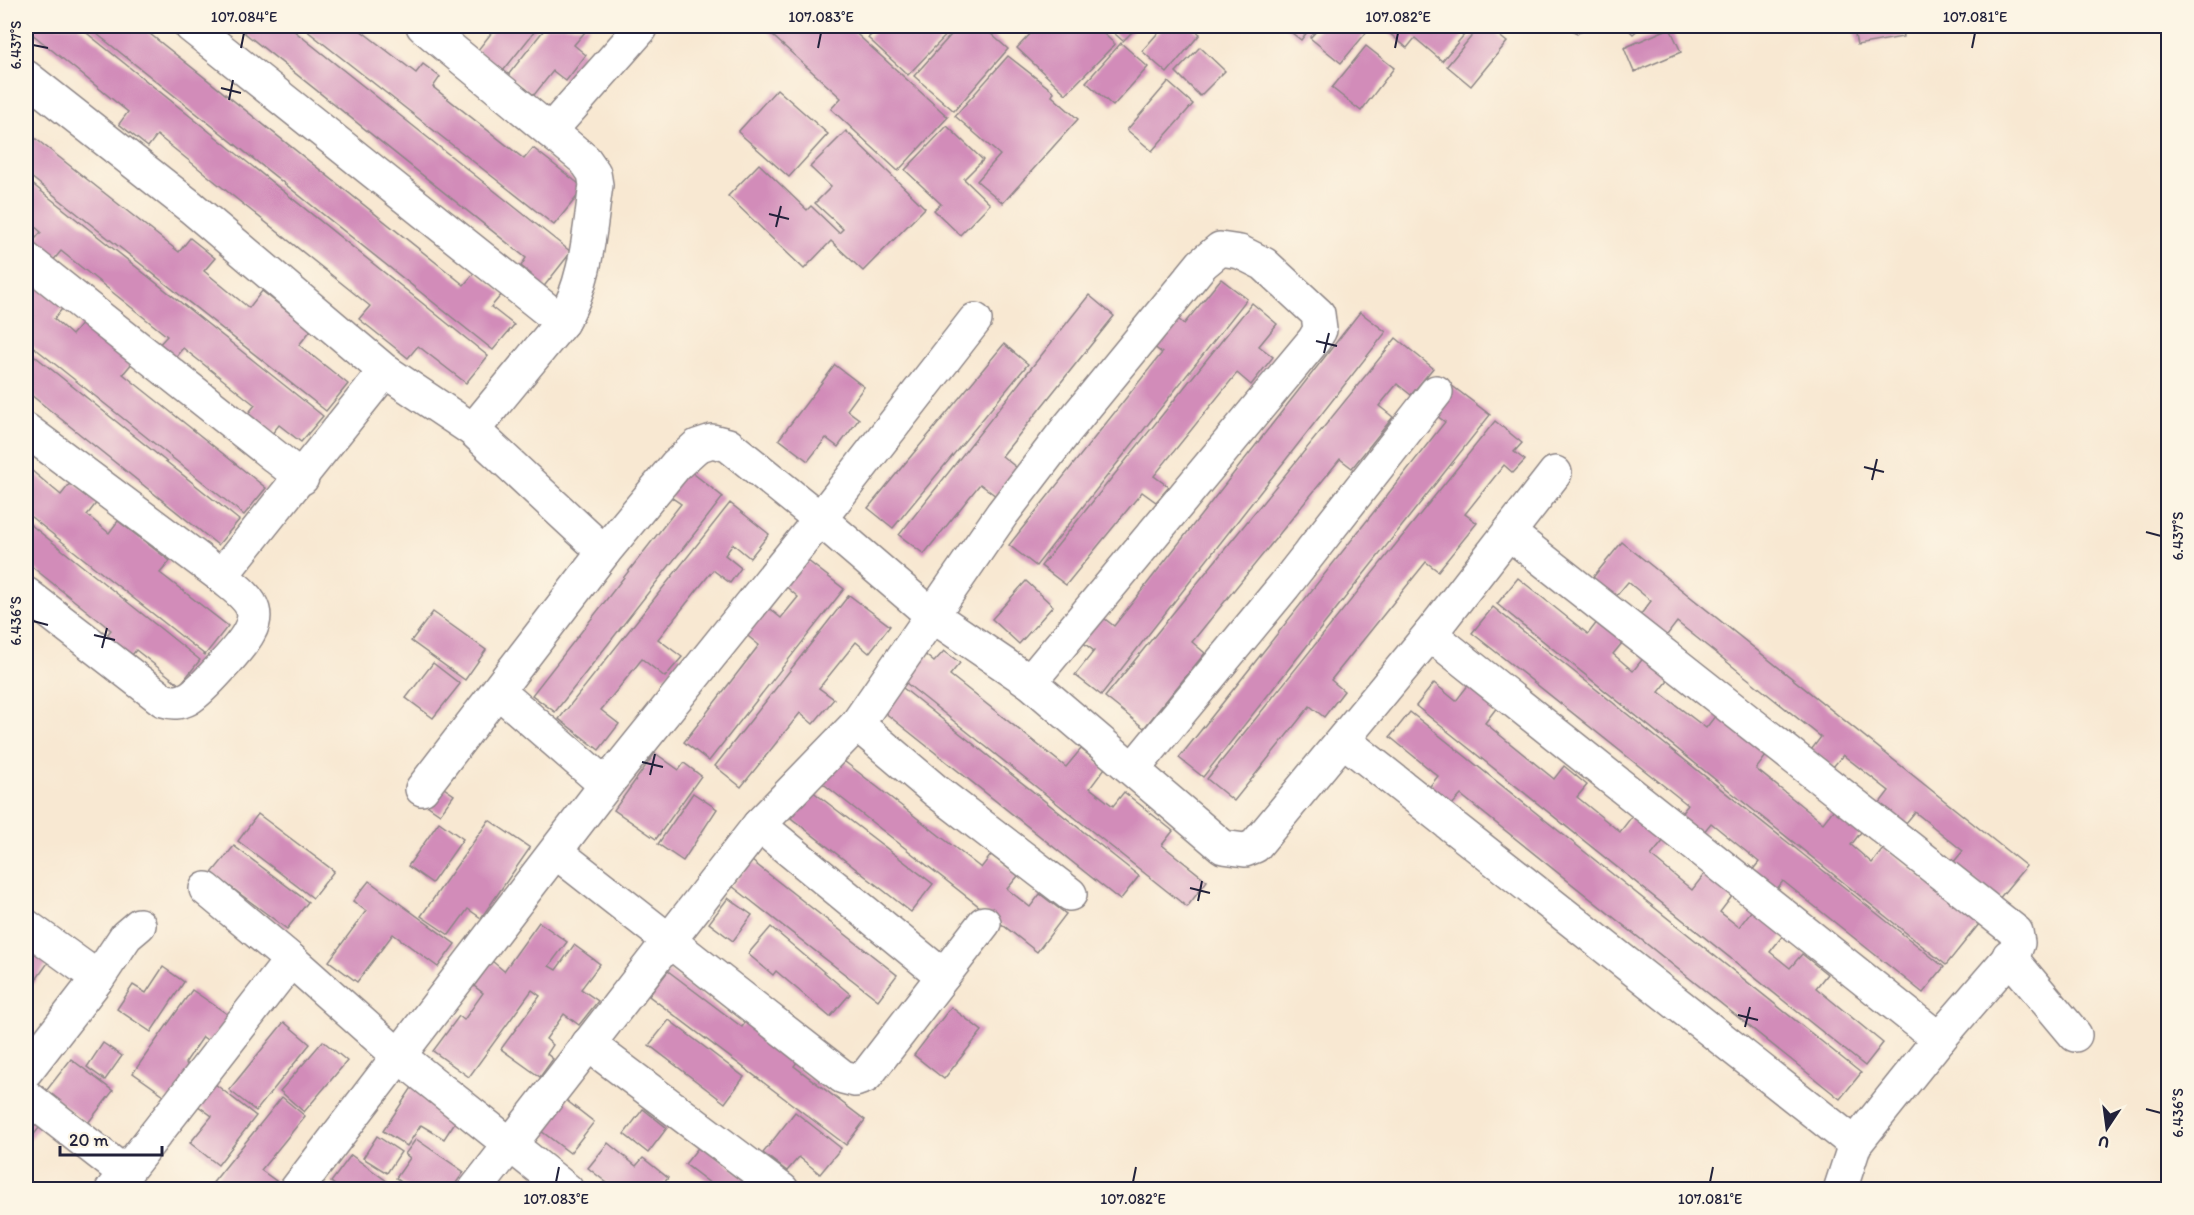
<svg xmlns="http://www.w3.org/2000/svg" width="2194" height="1215" font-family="Itim,sans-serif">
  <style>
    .building { fill: #d28cb9 }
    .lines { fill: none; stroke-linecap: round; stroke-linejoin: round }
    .street-casing { stroke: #8d8586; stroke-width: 36 }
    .street { stroke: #fff; stroke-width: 33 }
    .ticks { fill: none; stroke: #22223b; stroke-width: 2 }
    .neatline { fill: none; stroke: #22223b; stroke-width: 2 }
    .ticks-label { font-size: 15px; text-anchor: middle; fill: #22223b }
  </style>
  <rect width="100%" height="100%" fill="#fcf5e5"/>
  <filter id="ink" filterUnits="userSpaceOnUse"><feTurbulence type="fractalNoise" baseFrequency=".0167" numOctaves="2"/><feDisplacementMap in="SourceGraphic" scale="12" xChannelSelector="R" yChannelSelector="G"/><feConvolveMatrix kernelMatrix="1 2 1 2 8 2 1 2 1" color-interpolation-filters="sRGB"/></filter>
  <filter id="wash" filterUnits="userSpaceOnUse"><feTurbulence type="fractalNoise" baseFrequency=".008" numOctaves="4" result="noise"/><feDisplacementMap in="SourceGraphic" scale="24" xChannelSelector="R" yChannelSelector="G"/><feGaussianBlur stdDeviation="1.35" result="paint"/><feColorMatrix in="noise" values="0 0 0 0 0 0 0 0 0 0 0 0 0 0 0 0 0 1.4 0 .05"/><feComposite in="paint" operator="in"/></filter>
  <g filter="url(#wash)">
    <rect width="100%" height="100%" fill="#f8e8d2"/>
    <g id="blocks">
      <g class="building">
        <polygon points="26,26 78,26 488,356 466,383 418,346 408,358 359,319 370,306 157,135 148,147 119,124 128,112 26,29"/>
        <polygon points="87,26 140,26 464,285 475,272 502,294 491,307 514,325 493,350"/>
        <polygon points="236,26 288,26 571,252 538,294 524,283 531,274 521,266 526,258"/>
        <polygon points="301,26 364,26 360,30 416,73 423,64 440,77 433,87 524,159 533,148 584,188 554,225"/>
        <polygon points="497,26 539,26 503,71 477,51"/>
        <polygon points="547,26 590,26 574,45 586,55 566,81 553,71 534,95 508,75"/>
        <polygon points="762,26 848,26 948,117 898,171 831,109 841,98"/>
        <polygon points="880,26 955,26 908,75 868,38"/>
        <polygon points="959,26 982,26 1008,49 954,111 914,76"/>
        <polygon points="1038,26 1095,26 1115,44 1066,94 1017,48"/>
        <polygon points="1106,26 1138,26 1123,41"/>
        <polygon points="1164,26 1190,26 1200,34 1167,73 1142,51"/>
        <polygon points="1283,26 1312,26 1301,40"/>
        <polygon points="1321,26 1367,26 1370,28 1341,63 1310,38"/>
        <polygon points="1381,26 1465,26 1469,29 1442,61 1415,38 1407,48"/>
        <polygon points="1480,26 1487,26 1507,42 1471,86 1447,66"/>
        <polygon points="1569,26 1587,26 1577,34"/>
        <polygon points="1625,26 1642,26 1633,34"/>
        <polygon points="1853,26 1901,26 1903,37 1857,45"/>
        <polygon points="1670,28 1681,52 1634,72 1624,48"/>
        <polygon points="1121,43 1148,67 1113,106 1086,82"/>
        <polygon points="1366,46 1394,68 1361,111 1332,88"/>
        <polygon points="1200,47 1225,71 1200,96 1176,72"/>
        <polygon points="1008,56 1054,92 1052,96 1078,119 1003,203 977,181 1000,155 955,116"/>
        <polygon points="1168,82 1193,104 1152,151 1127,130"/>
        <polygon points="777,89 828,134 789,177 738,132"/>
        <polygon points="947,126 983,160 964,179 990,204 960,235 934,210 941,204 905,170"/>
        <polygon points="26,131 179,252 190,238 215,258 204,271 249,308 262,291 311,330 299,345 348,384 326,411 26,173"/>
        <polygon points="846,131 925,208 863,271 831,241 804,269 728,196 759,164 807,210 811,206 839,233 843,229 815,203 831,187 810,167"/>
        <polygon points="26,179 323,416 301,442 279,425 271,435 247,415 255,405 183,348 173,360 157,347 167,336 61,251 52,262 30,245 41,232 26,219"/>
        <polygon points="1221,279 1247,299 1036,566 1009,545 1162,353 1149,343 1172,314 1184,324"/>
        <polygon points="37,282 65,305 54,319 72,335 83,322 133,362 123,374 266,488 244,515 26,341 26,296"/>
        <polygon points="1089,295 1114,316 1002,456 1017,468 996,496 980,484 924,554 899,535"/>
        <polygon points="1252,303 1277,324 1259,346 1273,357 1251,385 1237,373 1154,476 1169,487 1156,502 1142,492 1066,585 1041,566"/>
        <polygon points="1360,312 1386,332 1101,695 1075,675 1094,651 1081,641 1101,616 1114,626"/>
        <polygon points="1396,338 1433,368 1411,395 1397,384 1379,406 1393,417 1352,468 1340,459 1192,642 1205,653 1144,728 1105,697"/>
        <polygon points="1004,344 1028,364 893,528 868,508"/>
        <polygon points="26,349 239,520 218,545 26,391"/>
        <polygon points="835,365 864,387 847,410 859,419 838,447 826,438 808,461 779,439"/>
        <polygon points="1451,385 1490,415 1203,777 1179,758 1445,422 1430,411"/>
        <polygon points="1495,421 1522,443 1514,452 1525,460 1513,473 1504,465 1465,514 1477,523 1438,571 1426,562 1331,680 1344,691 1324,717 1310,706 1234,801 1207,779"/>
        <polygon points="26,466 61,495 72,481 98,501 87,515 109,533 118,521 170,561 160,573 228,626 205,655 26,513"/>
        <polygon points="685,467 723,497 555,712 532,695 681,504 665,493"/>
        <polygon points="730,503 769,534 750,558 733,544 725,555 741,568 730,583 713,570 658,639 682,657 665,677 642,659 601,710 619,724 599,750 559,719"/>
        <polygon points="26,521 200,660 180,685 136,650 125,664 100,644 111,630 26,562"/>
        <polygon points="1622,542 2026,866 1998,900 1952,864 1963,851 1915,812 1901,829 1876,808 1889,791 1843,755 1833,767 1811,750 1821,737 1677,622 1664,639 1638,618 1651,601 1628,582 1613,600 1590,581"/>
        <polygon points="803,557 844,589 709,761 684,742 759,645 744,633 766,606 781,618 798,597 783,584"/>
        <polygon points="1518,578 1588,634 1601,617 1627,637 1613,654 1633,671 1645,656 1671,677 1659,692 1706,728 1719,711 1769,752 1756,769 1823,823 1837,805 1865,827 1851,845 1872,863 1884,848 1979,924 1946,965 1497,604"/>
        <polygon points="1026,581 1053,606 1019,644 992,619"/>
        <polygon points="849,595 890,626 869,653 856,642 819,688 834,699 813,724 800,713 741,787 715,766"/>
        <polygon points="1493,607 1944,967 1923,993 1783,881 1770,898 1746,878 1759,862 1711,823 1699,838 1676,820 1688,805 1472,633"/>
        <polygon points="433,612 486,650 465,680 411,641"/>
        <polygon points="944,651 960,663 950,675 1066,767 1081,749 1105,768 1090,788 1113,806 1124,792 1173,831 1162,845 1207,881 1187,907 901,679 922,652 934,662"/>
        <polygon points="433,663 460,684 433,718 406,698"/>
        <polygon points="1434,683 1456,701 1469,684 1498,706 1485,723 1554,779 1564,766 1587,785 1577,797 1620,832 1633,815 1664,840 1651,856 1692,890 1706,872 1733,895 1720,912 1739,927 1752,910 1784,934 1770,952 1790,968 1802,954 1827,974 1816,988 1883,1043 1865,1066 1416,706"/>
        <polygon points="898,684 1139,876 1120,900 879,708"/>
        <polygon points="1410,712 1861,1073 1840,1099 1461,795 1449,808 1427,790 1438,776 1390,737"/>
        <polygon points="655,753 679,770 684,763 701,776 656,839 614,810"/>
        <polygon points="840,758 981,868 991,855 1018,876 1007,889 1030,907 1040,894 1066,914 1037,952 821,782"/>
        <polygon points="438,784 454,795 440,814 424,803"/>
        <polygon points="812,791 933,884 911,912 791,818"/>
        <polygon points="693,793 717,809 683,861 658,844"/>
        <polygon points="258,814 334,871 313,898 238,841"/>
        <polygon points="489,820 530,848 481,918 468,909 449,935 421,916"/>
        <polygon points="439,822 463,839 432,883 408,866"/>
        <polygon points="234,846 308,902 287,929 212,873"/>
        <polygon points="752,861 897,975 878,1000 732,886"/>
        <polygon points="369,881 455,944 438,967 393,934 357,982 329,961 366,911 353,901"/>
        <polygon points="728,898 752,915 733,941 709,923"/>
        <polygon points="539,922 567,942 549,966 556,970 574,945 600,964 581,989 598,1001 579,1025 564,1014 546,1039 553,1045 547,1054 553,1059 540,1077 501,1049 540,996 532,990 469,1077 433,1051 459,1016 464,1020 483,993 474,986 492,961 504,971"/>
        <polygon points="771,927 850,994 830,1017 776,971 773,975 748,954"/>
        <polygon points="26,943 52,957 26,994"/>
        <polygon points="163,967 184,982 151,1032 117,1009 133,985 146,993"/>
        <polygon points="668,971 742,1027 753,1012 805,1052 794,1066 865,1120 846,1145 649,996"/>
        <polygon points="192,990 230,1016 211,1043 203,1037 185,1063 193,1068 171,1100 133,1073"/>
        <polygon points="951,1007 982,1031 944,1079 914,1055"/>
        <polygon points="669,1020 744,1077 725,1103 649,1045"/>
        <polygon points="284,1022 310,1044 256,1111 229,1090"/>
        <polygon points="323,1041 347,1061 304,1112 280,1091"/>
        <polygon points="103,1043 122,1056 105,1080 87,1067"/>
        <polygon points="71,1059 113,1091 88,1123 46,1091"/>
        <polygon points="215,1084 256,1116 218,1165 190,1143 212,1116 197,1105"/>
        <polygon points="413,1086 459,1116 444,1139 421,1125 407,1146 383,1131"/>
        <polygon points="557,1093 594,1122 570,1153 532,1124"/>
        <polygon points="282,1097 305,1116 261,1170 276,1181 269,1190 207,1190"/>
        <polygon points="643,1109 667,1128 648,1153 624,1134"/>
        <polygon points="31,1112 44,1122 26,1144 26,1119"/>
        <polygon points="795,1112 841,1148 820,1174 799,1157 787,1171 763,1153"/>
        <polygon points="377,1136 401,1152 387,1173 363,1158"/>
        <polygon points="416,1139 464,1172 451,1190 412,1190 396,1178 410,1158 405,1154"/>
        <polygon points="608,1143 636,1166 643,1158 668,1178 659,1190 616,1190 588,1168"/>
        <polygon points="701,1144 762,1190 719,1190 685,1164"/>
        <polygon points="351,1155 388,1182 383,1190 341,1190 331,1182"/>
      </g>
    </g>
  </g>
  <g filter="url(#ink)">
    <use href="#blocks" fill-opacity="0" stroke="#8d8586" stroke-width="1.5"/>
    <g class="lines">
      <defs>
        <g id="street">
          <polyline points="191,26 562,322"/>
          <path d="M423,26l162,134 9,13 2,12c-7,47 -9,97 -34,137l-89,108"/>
          <polyline points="26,77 191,207 385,371 473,430 604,552"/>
          <polyline points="550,131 641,28"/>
          <polyline points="26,259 302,478"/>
          <polyline points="26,430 221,576 385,371"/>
          <polyline points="1509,533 2016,932 2018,943 2015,951 1939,1039 1855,1144"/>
          <path d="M26,594l137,106c10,3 17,3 26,-2 13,-8 53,-52 60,-66 4,-7 6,-15 4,-22 -4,-14 -22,-25 -32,-34"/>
          <polyline points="1430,634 1939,1039"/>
          <polyline points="499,692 606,785"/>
          <polyline points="857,724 936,791 1070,894"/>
          <polyline points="1343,740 1855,1144 1840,1190"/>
          <polyline points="1134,768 1284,586 1436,392"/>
          <polyline points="422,789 604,552 676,465 697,446 712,441 728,445 820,519 933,616 1030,682 1223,847 1245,850 1255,846 1430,634 1555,473"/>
          <polyline points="759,825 943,976"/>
          <polyline points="556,852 843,1077 855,1080 866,1076 984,923"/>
          <polyline points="206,889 291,960 399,1056 567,1190"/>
          <polyline points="26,926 98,978"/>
          <polyline points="2009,956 2075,1035"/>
          <polyline points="588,1044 782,1190"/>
          <polyline points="26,1071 98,978 126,936 139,925"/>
          <polyline points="26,1096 125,1173"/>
          <polyline points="112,1190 291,960"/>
          <polyline points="296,1190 606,785 820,519 975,320"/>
          <polyline points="475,1190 759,825 857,724 1002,514 1067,429 1202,264 1220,249 1240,252 1264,264 1318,314 1320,330 1314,340 1030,682"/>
        </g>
      </defs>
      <use href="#street" class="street-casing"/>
      <use href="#street" class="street"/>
    </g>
  </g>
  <path class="ticks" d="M33,45l15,3M241,48l3,-15M818,48l3,-15M1395,48l3,-15M1972,48l3,-15M221,88l20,5M229,100l4,-20M769,214l20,5M776,227l5,-21M1316,341l21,5M1324,353l5,-20M1864,467l20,5M1872,480l5,-21M2146,532l15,4M33,621l15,4M94,635l21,5M102,648l5,-20M642,762l21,5M650,775l5,-21M1190,888l20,5M1198,901l4,-20M1738,1015l20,5M1745,1027l5,-20M2146,1109l15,4M556,1182l3,-15M1133,1182l3,-15M1710,1182l3,-15"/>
  <rect width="2194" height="1215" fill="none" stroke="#fcf5e5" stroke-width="66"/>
  <g transform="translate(2107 1128) rotate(193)" stroke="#fcf5e5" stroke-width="4.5" paint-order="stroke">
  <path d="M0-4.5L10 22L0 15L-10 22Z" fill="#22223b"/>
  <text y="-9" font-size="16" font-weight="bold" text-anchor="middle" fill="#22223b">U</text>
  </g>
  <path d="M60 1146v9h102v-9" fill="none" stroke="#22223b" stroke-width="3"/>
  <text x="69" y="1146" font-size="18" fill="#22223b" stroke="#fcf5e5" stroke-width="4.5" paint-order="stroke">20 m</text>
  <rect x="33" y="33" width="2128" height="1149" class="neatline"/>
  <g class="ticks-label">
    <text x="244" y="22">107.084°E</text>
    <text x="821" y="22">107.083°E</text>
    <text x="1398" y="22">107.082°E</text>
    <text x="1975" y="22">107.081°E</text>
    <text transform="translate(16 45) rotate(-90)" y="5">6.437°S</text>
    <text transform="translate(2178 536) rotate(-90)" y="5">6.437°S</text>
    <text transform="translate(16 621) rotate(-90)" y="5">6.436°S</text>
    <text transform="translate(2178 1113) rotate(-90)" y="5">6.436°S</text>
    <text x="556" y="1204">107.083°E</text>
    <text x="1133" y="1204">107.082°E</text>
    <text x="1710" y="1204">107.081°E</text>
  </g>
</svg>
